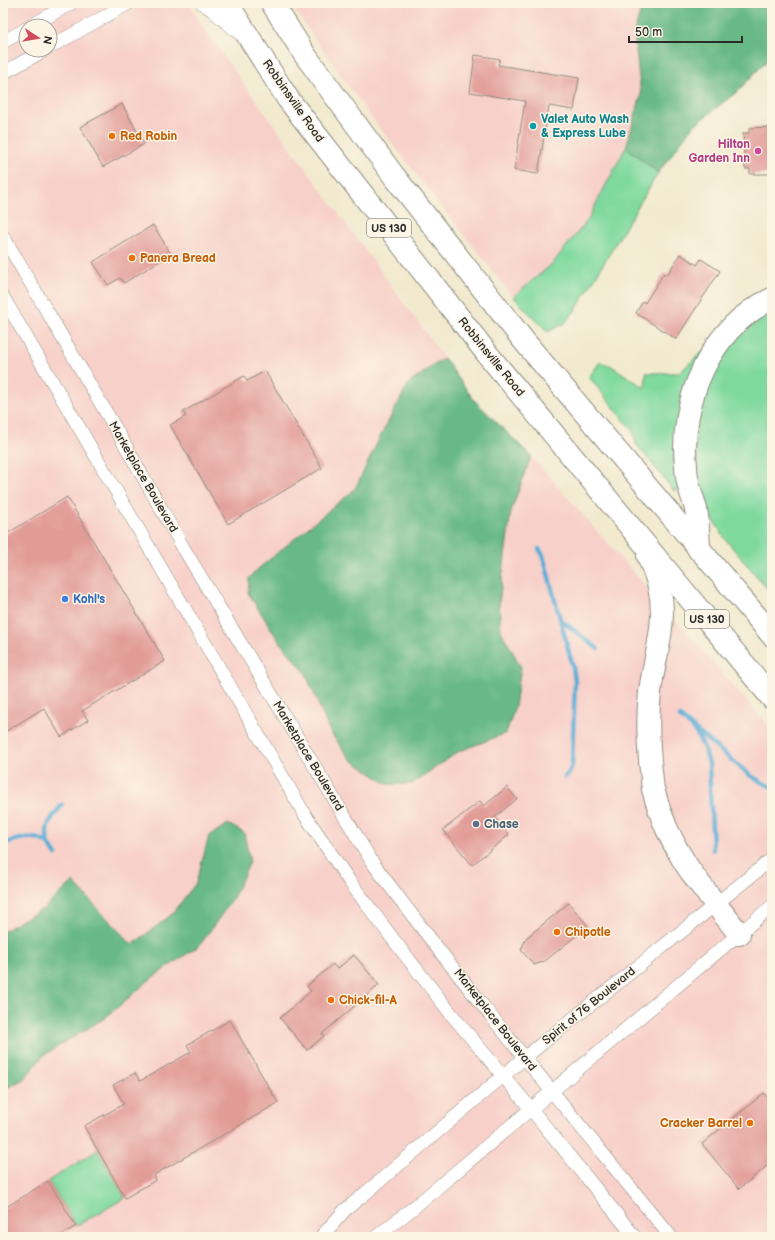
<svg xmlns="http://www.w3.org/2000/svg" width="775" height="1240" font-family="'Balsamiq Sans',sans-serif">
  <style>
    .built { fill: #f7d0c9; fill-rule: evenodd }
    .green { fill: #7fd99f; stroke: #558265 }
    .forest { fill: #67b986; stroke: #497258 }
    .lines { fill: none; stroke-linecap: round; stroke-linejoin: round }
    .stream { stroke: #5cadd7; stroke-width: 4.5 }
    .building { fill: #e29c98 }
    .street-casing { stroke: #8e8a7d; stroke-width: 14 }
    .highway-casing { stroke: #8e8a7d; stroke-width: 24 }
    .street { stroke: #fff; stroke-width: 13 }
    .highway { stroke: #fff; stroke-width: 22 }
    .culture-dot { fill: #0f9aa8; stroke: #fcf5e5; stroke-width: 1.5 }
    .food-dot { fill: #e8710a; stroke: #fcf5e5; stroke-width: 1.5 }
    .hotel-dot { fill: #d1479c; stroke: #fcf5e5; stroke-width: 1.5 }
    .shop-dot { fill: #3f7fe0; stroke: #fcf5e5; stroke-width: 1.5 }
    .service-dot { fill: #5c6f8a; stroke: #fcf5e5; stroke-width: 1.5 }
    .labels { text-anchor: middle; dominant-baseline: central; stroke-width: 3; stroke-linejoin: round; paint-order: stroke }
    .shield { fill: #fcf5e5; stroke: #6a6863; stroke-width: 1 }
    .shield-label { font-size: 11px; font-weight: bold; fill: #2b2b2b }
    .street-label { font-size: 12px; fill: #2b2b2b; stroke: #fcf5e5 }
    .culture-label { font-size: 12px; font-weight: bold; fill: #0d838f; stroke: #fcf5e5; text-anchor: start }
    .food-label { font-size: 12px; font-weight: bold; fill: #c56008; stroke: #fcf5e5; text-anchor: start }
    .hotel-label { font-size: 12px; font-weight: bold; fill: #b23c85; stroke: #fcf5e5; text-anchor: end }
    .shop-label { font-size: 12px; font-weight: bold; fill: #366cbe; stroke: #fcf5e5; text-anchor: start }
    .service-label { font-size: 12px; font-weight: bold; fill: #4e5e75; stroke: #fcf5e5; text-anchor: start }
  </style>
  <rect width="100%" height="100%" fill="#fcf5e5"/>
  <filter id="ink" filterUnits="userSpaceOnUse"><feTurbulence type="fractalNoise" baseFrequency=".025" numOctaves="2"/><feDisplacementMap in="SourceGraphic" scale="8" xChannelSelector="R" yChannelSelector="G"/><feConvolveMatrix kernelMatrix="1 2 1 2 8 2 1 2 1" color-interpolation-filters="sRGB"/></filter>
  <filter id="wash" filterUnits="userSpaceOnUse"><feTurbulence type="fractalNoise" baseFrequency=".012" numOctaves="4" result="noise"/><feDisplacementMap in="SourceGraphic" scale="16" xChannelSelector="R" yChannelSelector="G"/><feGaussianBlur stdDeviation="0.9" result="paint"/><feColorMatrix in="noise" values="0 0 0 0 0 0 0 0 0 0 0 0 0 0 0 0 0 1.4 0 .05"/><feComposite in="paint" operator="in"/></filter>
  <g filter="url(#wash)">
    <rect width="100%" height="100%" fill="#f1eacf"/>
    <g class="built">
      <path d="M3,3h186l12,22 243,333 -35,25 -28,52 -26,54 -96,78 20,74 26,31 25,60 82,52 46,-32 48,-19 15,-66 -20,-36 -2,-28 12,-92 20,-55 241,274v507h-769v-147l21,-11 20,-24 61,-37 48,-41 47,-32 9,-109 -13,47 -25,32 -39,30 -59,-63 -30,27 -40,22zM26,26h24v24h-24z"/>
      <polygon points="290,3 647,3 643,4 634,32 641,95 626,147 588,221 552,264 513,297 361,104"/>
    </g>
    <g class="green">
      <polygon points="626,147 658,173 577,308 565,323 548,332 513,297 552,264 587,221"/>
      <polygon points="772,309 772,594 725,539 708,511 700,490 696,466 695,438 698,407 708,380 733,340 746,327"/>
      <polygon points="704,350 680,489 674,491 636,444 633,431 589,377 600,362 610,365 645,388 646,373 679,373"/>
      <polygon points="98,1150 125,1198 76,1226 48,1181"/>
    </g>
    <g class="forest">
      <polygon points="647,3 772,3 772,55 738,91 693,126 658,173 626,147 641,95 634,32 643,4"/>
      <polygon points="444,358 474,400 531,456 511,511 499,603 501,631 521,667 515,707 506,733 458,752 412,784 387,784 350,759 330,732 305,672 279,641 248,593 249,578 259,568 355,489 381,435 409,383"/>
      <polygon points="228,824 244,833 250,862 233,898 200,945 153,977 105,1018 44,1055 24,1079 3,1090 3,931 43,909 73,882 132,945 171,915 196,883 209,836"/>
    </g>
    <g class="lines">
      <g class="stream">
        <polyline points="539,549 543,555 573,667 575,681 572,765 570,771 565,777"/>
        <polyline points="561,620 598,649"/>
        <polyline points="680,717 751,776 765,784 772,787"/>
        <path d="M693,728c8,12 13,22 16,36l4,86"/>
        <path d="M3,844c14,-5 32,-11 45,0 3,3 6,8 8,11"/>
        <path d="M49,845c-6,-19 2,-26 13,-40"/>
      </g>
    </g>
    <g id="blocks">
      <g class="building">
        <polygon points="475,55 500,59 498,65 579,78 574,110 549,106 538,174 514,170 525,101 470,92"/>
        <polygon points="122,104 144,144 103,167 80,127"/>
        <polygon points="772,127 772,174 750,174 750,169 745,169 743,133 749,133 749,128"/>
        <polygon points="153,225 171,254 124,283 120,278 108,285 93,262"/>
        <polygon points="680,254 697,265 701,259 720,271 676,339 636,313 643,301 645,303 664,273 667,275"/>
        <polygon points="265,371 322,468 228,524 170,425 186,416 183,412 244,376 247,381"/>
        <polygon points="67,497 165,661 82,711 88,720 61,737 44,708 3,733 3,536"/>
        <polygon points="507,787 517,799 495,817 509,835 472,865 443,830 480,801 484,806"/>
        <polygon points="569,903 588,926 545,961 534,965 521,950 526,938"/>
        <polygon points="354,955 379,985 322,1034 324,1036 307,1050 280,1018 311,991 307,986 333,964 337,969"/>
        <polygon points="230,1020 278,1103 154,1175 156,1180 125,1198 84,1126 124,1104 113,1085 135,1073 140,1081 191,1052 187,1045"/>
        <polygon points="764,1093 772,1103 772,1162 739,1189 702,1144"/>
        <polygon points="48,1181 76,1226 58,1237 3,1237 3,1209"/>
      </g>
    </g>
  </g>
  <g filter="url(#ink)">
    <use href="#blocks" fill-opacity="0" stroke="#8e8a7d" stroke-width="1"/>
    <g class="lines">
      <defs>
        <g id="street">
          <polyline points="202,3 212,10 239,33"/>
          <polyline points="31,26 71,3"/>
          <polyline points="3,42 26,29"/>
          <polyline points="50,47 129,3"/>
          <polyline points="3,73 45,50"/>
          <path d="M3,236l114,195 67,118 188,313c95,128 198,251 299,375"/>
          <polyline points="3,297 305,815 350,882 396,943 452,1015 531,1109 635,1237"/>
          <polyline points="321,1237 345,1210 361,1197 524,1058 772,859"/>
          <polyline points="376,1237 412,1209 772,906"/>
        </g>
        <g id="highway">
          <polyline points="227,3 288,99 489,356 772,698"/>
          <polyline points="272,3 305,55 394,176 524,341 772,635"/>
          <path d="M699,550c-1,-13 0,-27 -3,-40 -1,-7 -4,-13 -6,-20 -2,-7 -4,-16 -4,-24 -7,-64 24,-139 86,-167"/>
          <path d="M648,556c4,10 9,21 11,31 9,35 -5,71 -9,105 -3,27 -2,53 1,79 1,6 1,12 2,18 7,27 19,54 34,77 16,24 35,45 52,68"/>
        </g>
      </defs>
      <use href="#street" class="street-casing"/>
      <use href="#highway" class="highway-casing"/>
      <use href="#street" class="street"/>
      <use href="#highway" class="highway"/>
    </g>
  </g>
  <circle class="culture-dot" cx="533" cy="126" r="4"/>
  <g class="food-dot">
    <circle cx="112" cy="136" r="4"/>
    <circle cx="132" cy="258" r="4"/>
    <circle cx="557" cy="932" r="4"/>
    <circle cx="331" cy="1000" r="4"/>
    <circle cx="750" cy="1123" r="4"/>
  </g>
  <circle class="hotel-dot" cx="758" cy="151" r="4"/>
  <circle class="shop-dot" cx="65" cy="599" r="4"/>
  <circle class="service-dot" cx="476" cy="824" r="4"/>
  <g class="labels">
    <g class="shield">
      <rect x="367" y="219" width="44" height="18" rx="3"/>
      <rect x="685" y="610" width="44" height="18" rx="3"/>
    </g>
    <g class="shield-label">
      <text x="389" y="228">US 130</text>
      <text x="707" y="619">US 130</text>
    </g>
    <g class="street-label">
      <text transform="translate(293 101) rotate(55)">Robbinsville Road</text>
      <text transform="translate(491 357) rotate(51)">Robbinsville Road</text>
      <text transform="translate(143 477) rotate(60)">Marketplace Boulevard</text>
      <text transform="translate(308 756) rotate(59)">Marketplace Boulevard</text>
      <text transform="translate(589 1006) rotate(-39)">Spirit of 76 Boulevard</text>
      <text transform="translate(495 1020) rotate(52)">Marketplace Boulevard</text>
    </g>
    <g class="culture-label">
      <text x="541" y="119">Valet Auto Wash<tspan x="541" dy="14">&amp; Express Lube</tspan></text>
    </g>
    <g class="food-label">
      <text x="120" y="136">Red Robin</text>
      <text x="140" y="258">Panera Bread</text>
      <text x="565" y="932">Chipotle</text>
      <text x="339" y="1000">Chick-fil-A</text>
      <text x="742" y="1123" text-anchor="end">Cracker Barrel</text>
    </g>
    <g class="hotel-label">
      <text x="750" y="144">Hilton<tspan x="750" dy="14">Garden Inn</tspan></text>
    </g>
    <g class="shop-label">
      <text x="73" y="599">Kohl's</text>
    </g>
    <g class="service-label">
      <text x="484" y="824">Chase</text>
    </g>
  </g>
  <rect width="775" height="1240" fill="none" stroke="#fcf5e5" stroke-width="16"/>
  <g transform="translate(38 38) rotate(102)"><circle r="19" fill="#fcf5e5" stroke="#a8a49b"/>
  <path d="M0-3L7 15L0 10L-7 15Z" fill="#d1495b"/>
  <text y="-6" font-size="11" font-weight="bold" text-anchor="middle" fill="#2b2b2b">N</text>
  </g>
  <path d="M629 36v6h113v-6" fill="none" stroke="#2b2b2b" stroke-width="2"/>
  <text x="635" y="36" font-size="12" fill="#2b2b2b" stroke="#fcf5e5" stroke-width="3" paint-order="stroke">50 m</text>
</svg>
